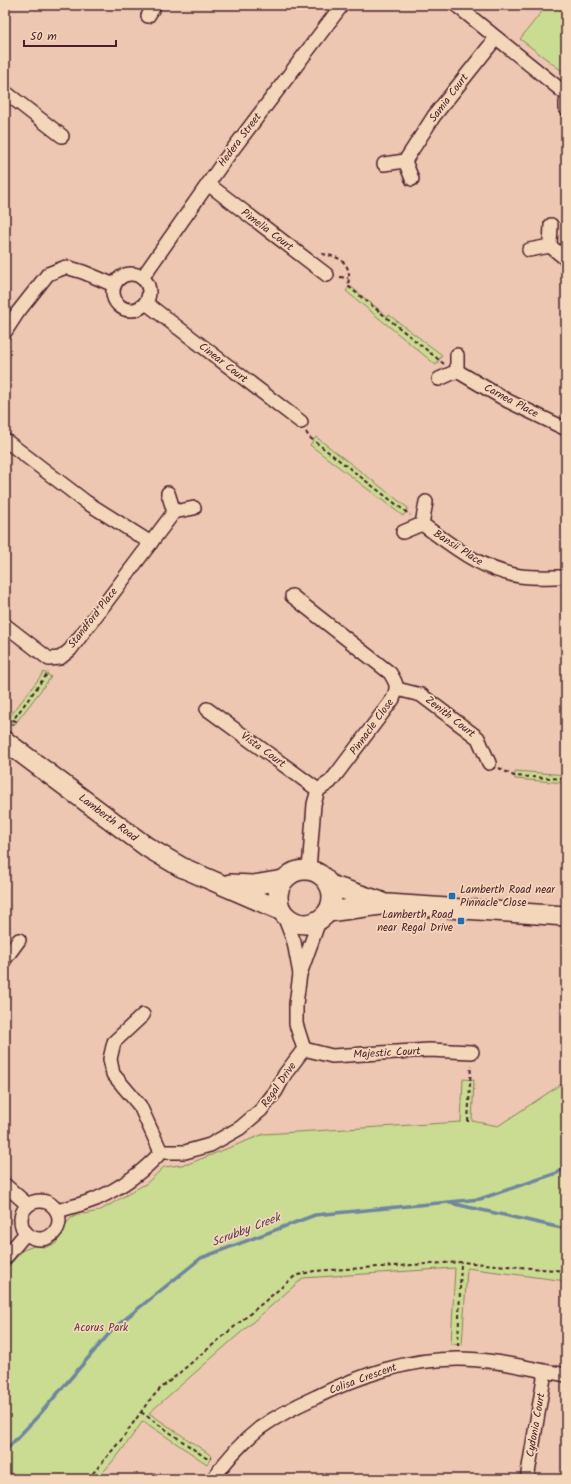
<svg xmlns="http://www.w3.org/2000/svg" width="571" height="1484" font-family="Kalam,sans-serif">
  <style>
    .green { fill: #c9dc91; stroke: #8a7e5e }
    .lines { fill: none; stroke-linecap: round; stroke-linejoin: round }
    .stream { stroke: #70869e; stroke-width: 3.5 }
    .street-casing { stroke: #4a1f2b; stroke-width: 16 }
    .secondary-casing { stroke: #4a1f2b; stroke-width: 22 }
    .path { stroke: #4a1f2b; stroke-width: 2; stroke-dasharray: 4 3; stroke-linecap: butt }
    .street { stroke: #f4d6ba; stroke-width: 13 }
    .secondary { stroke: #f4d6ba; stroke-width: 19 }
    .poi-dot { fill: #1f6fb2; stroke: #f4d6ba; stroke-width: 1.5 }
    .labels { text-anchor: middle; dominant-baseline: central; stroke-width: 3.5; stroke-linejoin: round; paint-order: stroke }
    .street-label { font-size: 11px; fill: #4a1f2b; stroke: #f4d6ba }
    .poi-label { font-size: 11px; fill: #4a1f2b; stroke: #f4d6ba; text-anchor: start }
    .park-label { font-size: 11px; fill: #5d3b3a; stroke: #f4d6ba }
    .water-label { font-size: 12px; font-style: italic; fill: #574151; stroke: #f4d6ba }
  </style>
  <rect width="100%" height="100%" fill="#edc7b1"/>
  <filter id="ink" filterUnits="userSpaceOnUse"><feTurbulence type="fractalNoise" baseFrequency=".025" numOctaves="2"/><feDisplacementMap in="SourceGraphic" scale="8" xChannelSelector="R" yChannelSelector="G"/><feConvolveMatrix kernelMatrix="1 2 1 2 8 2 1 2 1" color-interpolation-filters="sRGB"/></filter>
  <g filter="url(#ink)">
    <g class="green">
      <polygon points="547,5 566,5 566,74 520,39"/>
      <polygon points="350,286 388,317 389,315 442,355 436,365 346,291"/>
      <polygon points="316,437 408,508 403,516 310,445"/>
      <polygon points="44,672 51,677 15,724 8,719"/>
      <polygon points="515,771 566,775 566,783 515,779"/>
      <polygon points="463,1079 474,1080 472,1121 498,1126 566,1081 566,1281 467,1268 462,1345 451,1344 455,1268 303,1278 149,1413 212,1456 207,1464 143,1421 119,1454 97,1479 5,1479 5,1270 23,1250 34,1246 46,1247 55,1244 63,1233 66,1224 71,1218 78,1215 99,1211 147,1183 164,1167 188,1164 264,1134 461,1122"/>
    </g>
    <g class="lines">
      <g class="stream">
        <polyline points="450,1203 566,1229"/>
        <polyline points="5,1451 39,1415 114,1328 201,1258 315,1215 480,1199 557,1173 566,1167"/>
      </g>
      <defs>
        <g id="street">
          <polyline points="456,5 566,94"/>
          <polyline points="148,16 155,5"/>
          <polyline points="5,92 62,136"/>
          <polyline points="566,102 566,109"/>
          <polyline points="405,161 434,116 496,38"/>
          <polyline points="384,164 405,161 412,179"/>
          <polyline points="208,184 327,275"/>
          <polyline points="550,246 566,259"/>
          <polyline points="529,250 550,246 551,225"/>
          <circle cx="131" cy="292" r="18"/>
          <polyline points="142,278 224,161 342,5"/>
          <polyline points="146,303 301,422"/>
          <polyline points="5,332 18,312 48,274 66,267 83,272 114,285"/>
          <polyline points="457,371 508,401 566,429"/>
          <polyline points="439,379 457,371 457,355"/>
          <polyline points="5,440 86,502 151,543"/>
          <polyline points="168,493 174,512 194,508"/>
          <path d="M422,524c31,22 59,46 98,52 15,2 31,1 46,1"/>
          <polyline points="403,532 422,524 426,502"/>
          <path d="M292,596l98,77c7,11 8,13 3,26l-55,73 -8,10 -12,8 -4,14 -5,66"/>
          <polyline points="5,625 49,659 60,658 70,650 174,512"/>
          <polyline points="397,689 421,695 478,738 489,763"/>
          <polyline points="207,709 318,790"/>
          <polyline points="284,916 294,942 300,974"/>
          <polyline points="5,959 19,940"/>
          <polyline points="143,1015 114,1042 110,1059 113,1074 140,1106 161,1152"/>
          <polyline points="304,1049 332,1056 429,1050 472,1052"/>
          <polyline points="5,1185 28,1205"/>
          <circle cx="40" cy="1220" r="19"/>
          <path d="M57,1211c13,-4 27,-7 39,-12 24,-11 48,-28 65,-47h24l25,-7 30,-17 21,-18 15,-19 9,-17 19,-25 -8,-25v-20l4,-30 19,-53"/>
          <polyline points="5,1258 26,1233"/>
          <path d="M213,1479c13,-19 29,-37 47,-51 18,-13 36,-22 56,-31 45,-22 91,-38 142,-38 36,0 72,10 108,16"/>
          <polyline points="527,1479 545,1372"/>
        </g>
        <g id="secondary">
          <polyline points="5,741 147,847 181,867 280,910"/>
          <circle cx="305" cy="897" r="27"/>
          <polyline points="230,884 253,885 283,880"/>
          <polyline points="330,885 379,901"/>
          <polyline points="328,912 388,904 566,916"/>
        </g>
      </defs>
      <use href="#street" class="street-casing"/>
      <use href="#secondary" class="secondary-casing"/>
      <g class="path">
        <path d="M322,254c13,2 25,5 27,20 0,4 -1,8 0,13l95,77"/>
        <polyline points="340,277 348,278"/>
        <polyline points="306,432 309,437 410,515"/>
        <polyline points="5,726 8,723 13,725 16,721 13,720 47,674 48,672"/>
        <polyline points="499,768 514,776 566,779"/>
        <polyline points="468,1122 471,1065"/>
        <polyline points="458,1346 461,1262"/>
        <polyline points="141,1412 206,1458 212,1458"/>
        <polyline points="88,1479 122,1439 148,1402 160,1389 295,1276 314,1271 461,1262 566,1271"/>
      </g>
      <use href="#street" class="street"/>
      <use href="#secondary" class="secondary"/>
    </g>
  </g>
  <g class="poi-dot">
    <rect x="448" y="892" width="8" height="8" rx="2"/>
    <rect x="457" y="917" width="8" height="8" rx="2"/>
  </g>
  <g class="labels">
    <g class="street-label">
      <text transform="translate(449 98) rotate(-53)">Samia Court</text>
      <text transform="translate(240 140) rotate(-53)">Hedera Street</text>
      <text transform="translate(267 230) rotate(37)">Pimelia Court</text>
      <text transform="translate(223 363) rotate(38)">Cinear Court</text>
      <text transform="translate(511 401) rotate(28)">Carnea Place</text>
      <text transform="translate(458 548) rotate(33)">Bansii Place</text>
      <text transform="translate(93 618) rotate(-52)">Standford Place</text>
      <text transform="translate(450 717) rotate(38)">Zenith Court</text>
      <text transform="translate(372 727) rotate(-54)">Pinnacle Close</text>
      <text transform="translate(263 750) rotate(36)">Vista Court</text>
      <text transform="translate(108 818) rotate(37)">Lamberth Road</text>
      <text transform="translate(387 1053) rotate(-3)">Majestic Court</text>
      <text transform="translate(279 1085) rotate(-55)">Regal Drive</text>
      <text transform="translate(363 1379) rotate(-20)">Colisa Crescent</text>
      <text transform="translate(536 1425) rotate(-80)">Cydonia Court</text>
    </g>
    <g class="poi-label">
      <text x="460" y="890">Lamberth Road near<tspan x="460" dy="13">Pinnacle Close</tspan></text>
      <text x="453" y="915" text-anchor="end">Lamberth Road<tspan x="453" dy="13">near Regal Drive</tspan></text>
    </g>
    <g class="park-label">
      <text x="101" y="1328">Acorus Park</text>
    </g>
    <g class="water-label">
      <text transform="translate(246 1230) rotate(-21)">Scrubby Creek</text>
    </g>
  </g>
  <rect width="571" height="1484" fill="none" stroke="#f4d6ba" stroke-width="20"/>
  <rect x="10" y="10" width="551" height="1464" fill="none" stroke="#4a1f2b" stroke-width="1.5" filter="url(#ink)"/>
  <path d="M24 40v6h92v-6" fill="none" stroke="#4a1f2b" stroke-width="2"/>
  <text x="30" y="40" font-size="12" fill="#4a1f2b" stroke="#f4d6ba" stroke-width="3" paint-order="stroke">50 m</text>
</svg>
